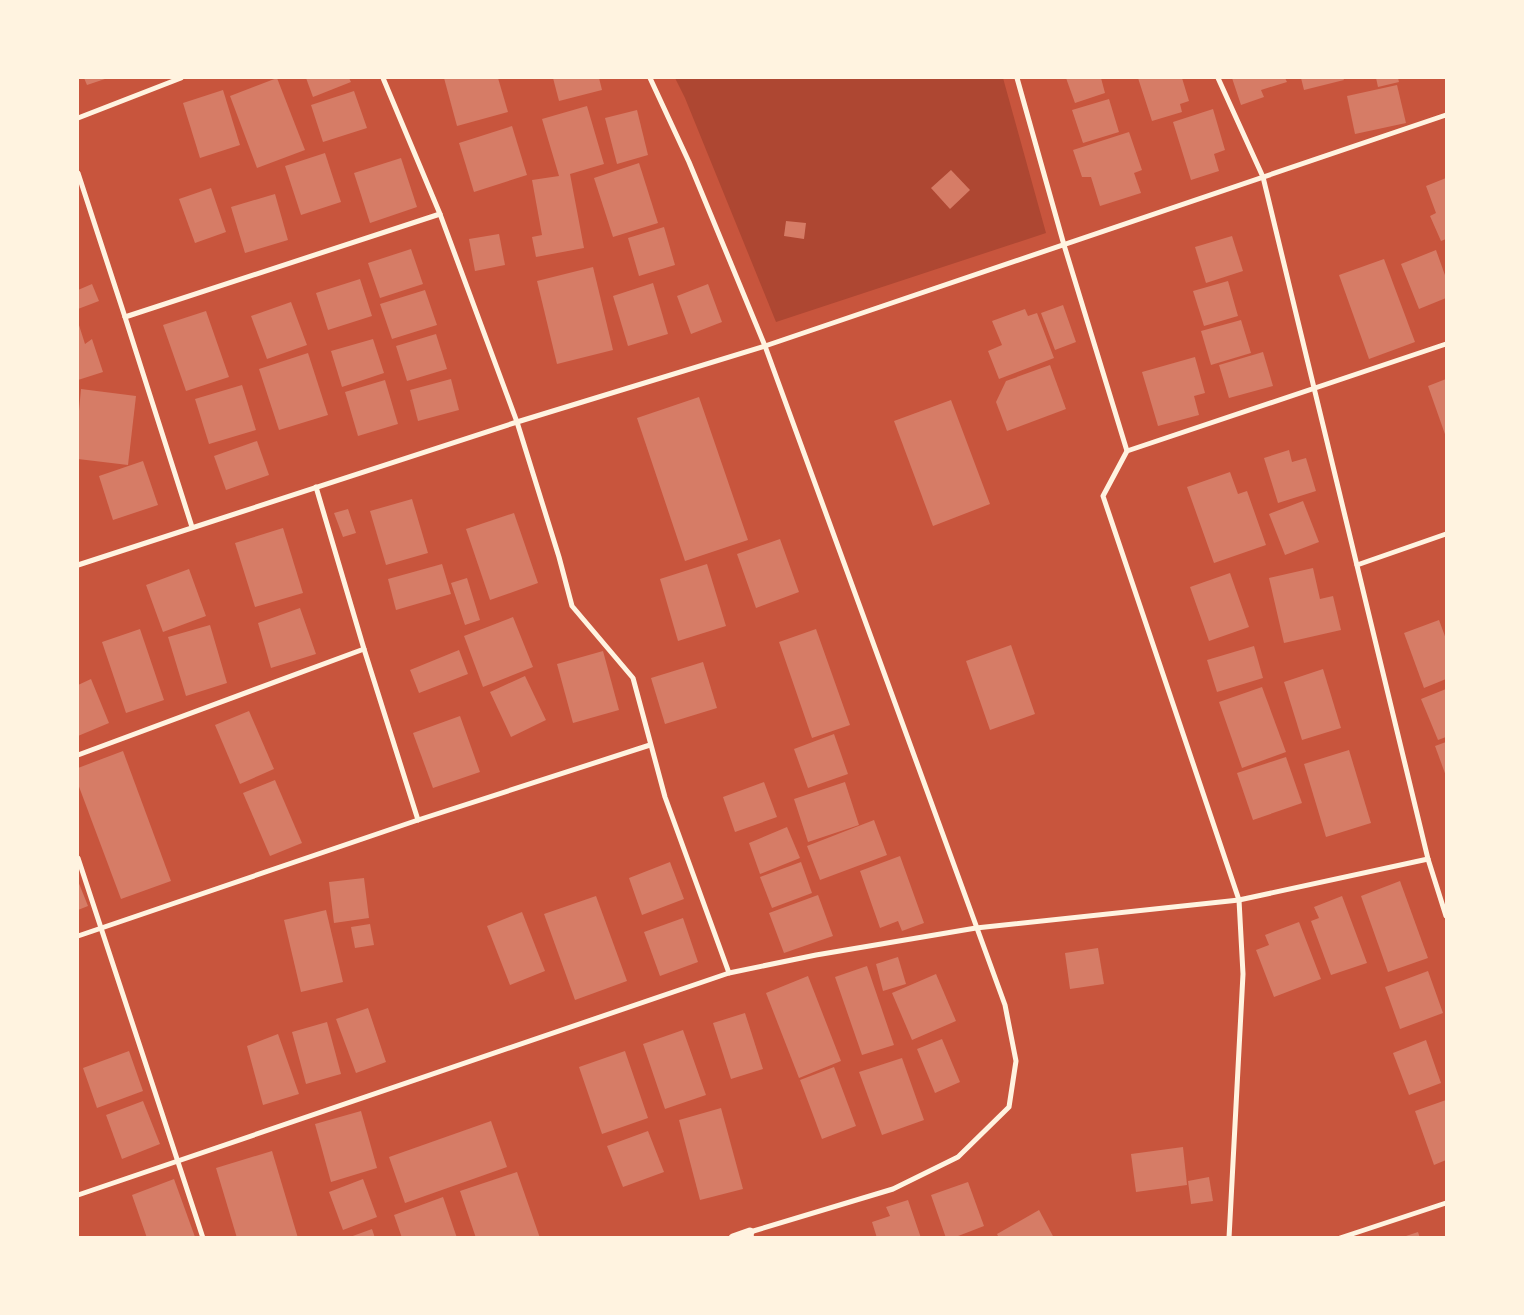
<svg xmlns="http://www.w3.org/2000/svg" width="1524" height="1315" font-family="'Alegreya Sans',sans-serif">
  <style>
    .green { fill: #ae4732 }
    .building { fill: #d67c66 }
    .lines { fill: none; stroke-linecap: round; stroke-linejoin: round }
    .minor { stroke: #fff3e0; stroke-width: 5 }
    .tertiary { stroke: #fff3e0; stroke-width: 9 }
  </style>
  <rect width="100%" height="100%" fill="#c8553d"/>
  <polygon class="green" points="675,78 1003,78 1046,233 776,322 685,98"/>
  <g class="building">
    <polygon points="84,78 108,78 87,85"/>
    <polygon points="277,78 305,150 257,168 230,96"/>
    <polygon points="306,78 349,78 351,82 313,97"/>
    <polygon points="444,78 498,78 508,112 457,126"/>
    <polygon points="553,78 599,78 602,90 559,101"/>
    <polygon points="1066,78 1101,78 1105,93 1075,103"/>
    <polygon points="1138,78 1182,78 1189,101 1180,104 1182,112 1152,121"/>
    <polygon points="1232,78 1285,78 1287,82 1261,90 1264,97 1241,105"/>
    <polygon points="1301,78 1343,78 1344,80 1304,90"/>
    <polygon points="1376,78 1398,78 1399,82 1378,87"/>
    <polygon points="1397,85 1406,123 1355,134 1347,96"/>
    <polygon points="223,90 240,145 200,158 183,103"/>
    <polygon points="354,91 367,128 323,142 311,105"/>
    <polygon points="1109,99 1119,132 1083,143 1072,110"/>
    <polygon points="587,106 604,164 570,174 584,248 536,257 532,237 542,235 532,180 559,176 542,119"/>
    <polygon points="1213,109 1225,150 1214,154 1219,171 1191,180 1173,122"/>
    <polygon points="637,110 648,155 617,164 605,118"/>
    <polygon points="512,126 527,175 474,192 459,143"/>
    <polygon points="1129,132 1142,170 1134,173 1141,193 1100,206 1091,177 1082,177 1073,150"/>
    <polygon points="325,153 341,202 301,215 285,166"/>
    <polygon points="401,158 417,207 370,223 354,173"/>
    <polygon points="639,163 658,223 613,237 594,178"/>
    <polygon points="951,170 970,190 950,209 931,188"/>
    <polygon points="1446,178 1446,239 1441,241 1430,216 1436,213 1426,186"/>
    <polygon points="211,188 226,232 195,243 179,199"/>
    <polygon points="275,194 288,240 245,253 231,207"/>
    <polygon points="786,221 806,223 804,239 784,236"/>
    <polygon points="664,227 675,265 639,276 628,238"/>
    <polygon points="499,234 505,265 475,271 469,239"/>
    <polygon points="1232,236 1243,271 1206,283 1195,247"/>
    <polygon points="411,249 423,284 380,298 368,263"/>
    <polygon points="1436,250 1446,278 1446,298 1419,309 1401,264"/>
    <polygon points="1384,259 1415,342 1369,359 1339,275"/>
    <polygon points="593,267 613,350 557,364 537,281"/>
    <polygon points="360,279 372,316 328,330 316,293"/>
    <polygon points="1228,281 1238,316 1204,326 1193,291"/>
    <polygon points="653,283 668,334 628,346 613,296"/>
    <polygon points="92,284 99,301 78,309 78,290"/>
    <polygon points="708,284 722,322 691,334 677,296"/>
    <polygon points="425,290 437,325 392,339 380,304"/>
    <polygon points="291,302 307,345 267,359 251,316"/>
    <polygon points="1063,305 1076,342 1055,350 1041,313"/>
    <polygon points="1025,309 1028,316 1037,313 1054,358 999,379 988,351 1002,345 992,321"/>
    <polygon points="206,311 229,377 186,391 163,325"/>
    <polygon points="1241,320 1251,353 1211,365 1201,331"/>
    <polygon points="78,322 85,344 92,339 103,372 78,380"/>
    <polygon points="436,334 447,369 407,381 396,346"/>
    <polygon points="373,339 384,373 342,387 331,351"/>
    <polygon points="1263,352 1273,386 1229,398 1219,365"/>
    <polygon points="308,353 328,415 279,430 259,369"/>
    <polygon points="1195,357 1205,393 1194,396 1199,415 1158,426 1142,372"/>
    <polygon points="1050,365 1066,409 1007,431 996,402 1006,381"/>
    <polygon points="451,379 459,410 418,421 410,390"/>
    <polygon points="1446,379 1446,437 1428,386"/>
    <polygon points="385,380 398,424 358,436 345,392"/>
    <polygon points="242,385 256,430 209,444 195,399"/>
    <polygon points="81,389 136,396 128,465 78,459 78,422"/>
    <polygon points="699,397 748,540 685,561 637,418"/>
    <polygon points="951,400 990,504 933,526 894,421"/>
    <polygon points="257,441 269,475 226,490 214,456"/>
    <polygon points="1289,450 1292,462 1306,458 1316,491 1278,503 1264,458"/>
    <polygon points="143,461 158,505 113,520 99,476"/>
    <polygon points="1230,472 1238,494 1247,491 1266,545 1214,563 1187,487"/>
    <polygon points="412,499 428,553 386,565 370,511"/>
    <polygon points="1303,501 1319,542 1285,555 1269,514"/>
    <polygon points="348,509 356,533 343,537 334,513"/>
    <polygon points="514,513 538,583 490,600 466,529"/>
    <polygon points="283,528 303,593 255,607 235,543"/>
    <polygon points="780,539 799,592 756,608 737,554"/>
    <polygon points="442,564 451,594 396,610 388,579"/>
    <polygon points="707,564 726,626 678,641 660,579"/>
    <polygon points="1313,568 1320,599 1333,596 1341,630 1284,643 1269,578"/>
    <polygon points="189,569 206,616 163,632 146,585"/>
    <polygon points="1230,573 1249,627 1209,641 1190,587"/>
    <polygon points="467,578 480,620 465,625 451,583"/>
    <polygon points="300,608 316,654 271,668 258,623"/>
    <polygon points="513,617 533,667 483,687 464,636"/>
    <polygon points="1439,620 1446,639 1446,679 1424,688 1404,633"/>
    <polygon points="210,625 227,683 186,696 168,637"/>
    <polygon points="140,629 164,700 126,713 102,642"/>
    <polygon points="816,629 850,725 812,738 779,642"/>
    <polygon points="1011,645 1035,714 990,730 966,661"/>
    <polygon points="1254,646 1263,678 1217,692 1207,660"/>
    <polygon points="459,650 468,674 419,693 410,670"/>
    <polygon points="603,651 619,710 573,723 557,664"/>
    <polygon points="703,662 717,708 665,724 651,678"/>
    <polygon points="1323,669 1341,728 1302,740 1284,682"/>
    <polygon points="525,676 546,720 511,737 490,692"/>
    <polygon points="91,679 109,723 78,736 78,685"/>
    <polygon points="1262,687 1286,752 1242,768 1219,702"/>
    <polygon points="1446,689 1446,737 1438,740 1421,699"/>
    <polygon points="249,711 274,769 240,784 215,725"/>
    <polygon points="460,716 480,772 433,788 413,733"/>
    <polygon points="834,734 848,774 808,788 794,749"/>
    <polygon points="1446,742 1446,776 1435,746"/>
    <polygon points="1349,750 1371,823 1326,837 1304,764"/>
    <polygon points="123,751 171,881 121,899 78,784 78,768"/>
    <polygon points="1286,757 1302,803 1253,820 1237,773"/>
    <polygon points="275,780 302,843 270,856 243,793"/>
    <polygon points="764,782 777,817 735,832 723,797"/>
    <polygon points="845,782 859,825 808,842 794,799"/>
    <polygon points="874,820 887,855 820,880 807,846"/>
    <polygon points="787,827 800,858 760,874 749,843"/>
    <polygon points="900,856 924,923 902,931 898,921 880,928 860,871"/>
    <polygon points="670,862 684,899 642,915 629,878"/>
    <polygon points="801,862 812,893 772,908 760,877"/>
    <polygon points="364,878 369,918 334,923 329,882"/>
    <polygon points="78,881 88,906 78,910"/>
    <polygon points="1400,881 1428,958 1388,972 1361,896"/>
    <polygon points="818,895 833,936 784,953 769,913"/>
    <polygon points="596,896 627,981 575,1000 544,914"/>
    <polygon points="1342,896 1367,963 1331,975 1311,921 1319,918 1314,907"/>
    <polygon points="326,910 343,982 301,992 284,920"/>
    <polygon points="522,912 545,971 510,985 487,926"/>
    <polygon points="683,918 698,962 660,976 644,932"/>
    <polygon points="1299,922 1321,979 1274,997 1256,950 1269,945 1265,935"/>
    <polygon points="370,924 374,945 355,948 351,927"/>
    <polygon points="1098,948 1104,984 1070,989 1065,953"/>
    <polygon points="898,957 906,984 883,991 876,964"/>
    <polygon points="867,966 894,1045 862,1055 835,977"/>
    <polygon points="1428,971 1443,1013 1400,1029 1385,987"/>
    <polygon points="936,974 956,1021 912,1040 892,993"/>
    <polygon points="808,976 841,1061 799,1078 766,993"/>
    <polygon points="368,1008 386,1062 356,1073 336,1019"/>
    <polygon points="745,1013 763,1069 731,1079 713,1023"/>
    <polygon points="327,1022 341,1074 306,1084 292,1032"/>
    <polygon points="683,1030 706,1095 665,1109 643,1044"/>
    <polygon points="278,1034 299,1094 263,1105 247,1046"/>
    <polygon points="942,1039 960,1082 935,1093 917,1049"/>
    <polygon points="1426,1040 1441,1083 1409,1095 1393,1053"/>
    <polygon points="129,1051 143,1091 97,1108 83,1068"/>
    <polygon points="625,1051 648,1118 602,1134 579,1067"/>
    <polygon points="902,1058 924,1120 882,1135 859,1072"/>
    <polygon points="834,1067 856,1126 822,1139 800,1080"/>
    <polygon points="1446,1100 1446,1160 1434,1165 1415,1111"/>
    <polygon points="143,1101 160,1144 122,1159 106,1115"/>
    <polygon points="721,1108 743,1189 700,1200 679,1120"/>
    <polygon points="361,1111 377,1168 331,1182 315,1124"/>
    <polygon points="491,1121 507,1167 405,1203 389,1157"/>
    <polygon points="648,1131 664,1172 623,1187 607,1146"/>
    <polygon points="1183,1147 1187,1185 1136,1192 1131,1154"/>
    <polygon points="272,1151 298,1238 237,1238 216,1168"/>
    <polygon points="517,1172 540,1238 476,1238 460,1191"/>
    <polygon points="1209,1177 1213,1201 1191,1204 1188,1181"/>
    <polygon points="174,1179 195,1237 147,1238 132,1195"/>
    <polygon points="363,1179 377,1217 343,1230 329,1192"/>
    <polygon points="968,1182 984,1226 953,1238 946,1238 931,1195"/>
    <polygon points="443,1197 457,1238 402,1238 394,1215"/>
    <polygon points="908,1200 921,1238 877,1238 872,1222 890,1216 886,1207"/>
    <polygon points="1039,1210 1054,1238 999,1238 997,1234"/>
    <polygon points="372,1229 375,1238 350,1238 350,1237"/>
    <polygon points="1418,1232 1420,1238 1403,1238 1403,1237"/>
  </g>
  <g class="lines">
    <g class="minor">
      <polyline points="383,78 440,214 517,422 559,557 572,606 633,678 665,797 729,973"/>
      <polyline points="650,78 689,162 765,346 1005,1005 1016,1061 1009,1107 958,1157 893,1189 750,1232 752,1238"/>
      <polyline points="1017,78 1064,245 1127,451"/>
      <polyline points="1218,78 1263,177 1428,859 1446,916"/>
      <polyline points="78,118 181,78"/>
      <polyline points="78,173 125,317 192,527"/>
      <polyline points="125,317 440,214"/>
      <polyline points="316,487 364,649 418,820"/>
      <polyline points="78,565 517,422 765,346 1446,115"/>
      <polyline points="1357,565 1446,534"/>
      <polyline points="78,755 364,649"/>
      <polyline points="78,858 203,1238"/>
      <polyline points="78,936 418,820 650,745"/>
      <polyline points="78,1195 729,973 816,955 976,928 1239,900 1428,859"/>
      <polyline points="1229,1238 1243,974 1239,900 1103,496 1127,451 1446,344"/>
      <polyline points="1340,1238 1446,1203"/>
    </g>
    <polyline class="tertiary" points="733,1238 750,1232"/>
  </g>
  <rect width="1524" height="1315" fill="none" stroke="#fff3e0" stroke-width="158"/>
</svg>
